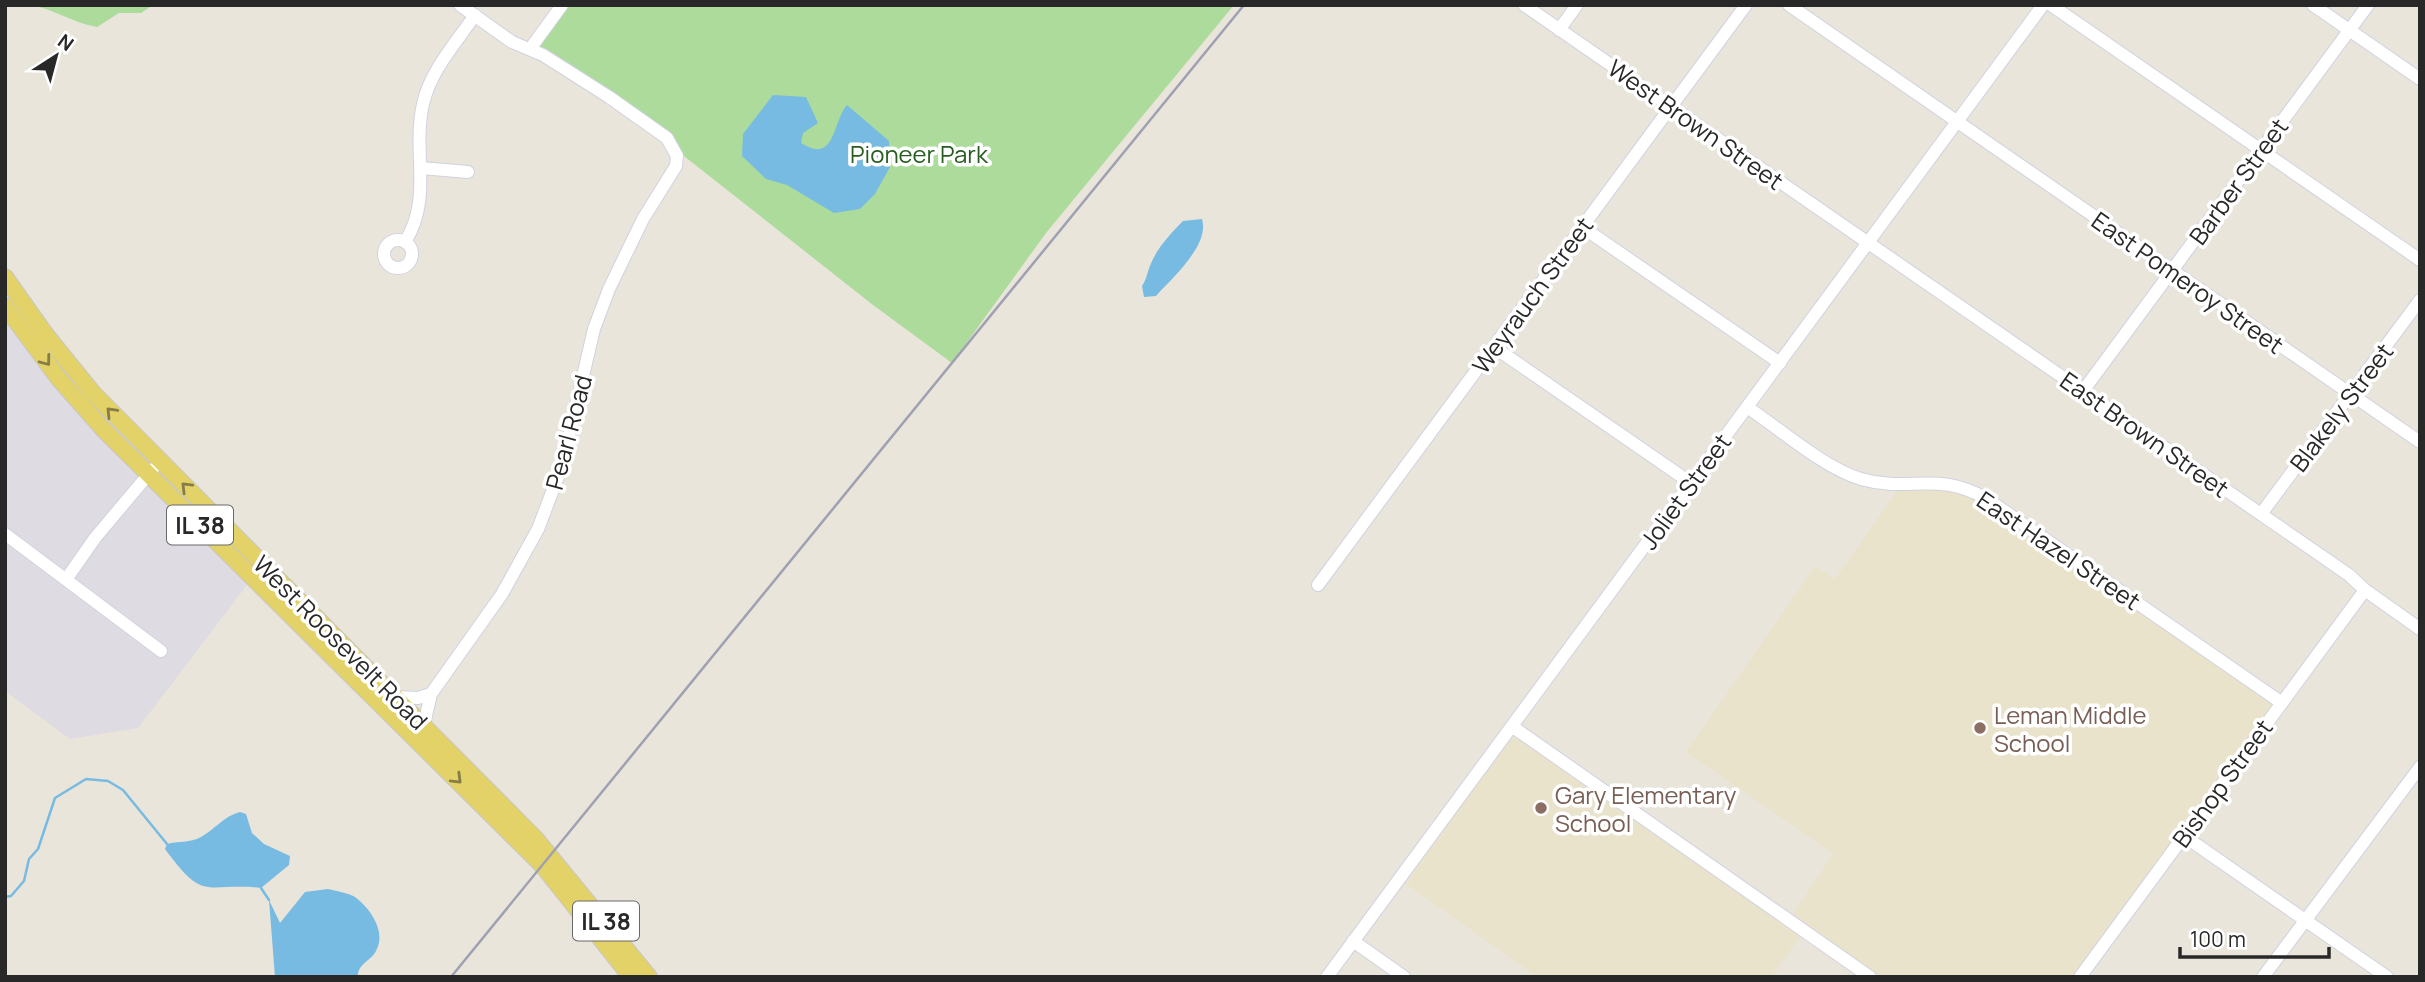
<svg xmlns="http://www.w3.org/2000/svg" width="2425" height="982" font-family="Manrope,sans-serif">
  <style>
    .industrial { fill: #dedbe2 }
    .education { fill: #eae3cc }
    .green { fill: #acdb9c }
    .water { fill: #77bbe2 }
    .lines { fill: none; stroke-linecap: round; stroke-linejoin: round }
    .stream { stroke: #77bbe2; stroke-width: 2.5 }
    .minor-casing { stroke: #d1d2e0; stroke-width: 14 }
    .major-casing { stroke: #c7c7c7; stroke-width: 18 }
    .minor { stroke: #fff; stroke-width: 12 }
    .major { stroke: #e3d267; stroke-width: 16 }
    .rail { stroke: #9fa0b1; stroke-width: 2.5 }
    .oneway { stroke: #867d48 }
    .education-dot { fill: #8d6e63; stroke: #fff; stroke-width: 2.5 }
    .labels { text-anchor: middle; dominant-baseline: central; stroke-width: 7; stroke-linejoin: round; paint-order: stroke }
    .shield { fill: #fff; stroke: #686868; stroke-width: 2 }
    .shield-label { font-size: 23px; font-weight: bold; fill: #282828 }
    .street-label { font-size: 24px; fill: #282828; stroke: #fff }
    .park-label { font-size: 24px; fill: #275e20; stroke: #fff }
    .education-label { font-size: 24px; fill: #785e54; stroke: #fff; text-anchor: start }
  </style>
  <rect width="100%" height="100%" fill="#e9e5db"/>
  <polygon class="industrial" points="5,310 250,581 138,728 70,739 5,691"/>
  <g class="education">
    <polygon points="1899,488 1961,490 1986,503 2275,705 2073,977 1877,977 1791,917 1833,854 1686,752 1815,566 1835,579"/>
    <polygon points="1514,731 1802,934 1772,977 1537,977 1406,884"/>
  </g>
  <g class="green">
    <path d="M30,5h123l-12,8h-22l-22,14c-25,-4 -42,-18 -67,-22z"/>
    <polygon points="562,5 1234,5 1046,233 952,363 873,305 675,149 530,49"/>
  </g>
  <g class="water">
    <path d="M773,95l33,2 12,26 -15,10 -2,10c35,22 31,-21 46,-38l42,36 1,26 -15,27 -15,15 -26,4 -47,-28 -21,-6 -24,-23 1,-22z"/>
    <path d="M1202,219c8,26 -30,59 -46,77l-12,1 -2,-11c5,-8 5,-13 8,-20 6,-17 21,-33 33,-45z"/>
    <path d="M240,812l6,2 6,19 12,11 26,12 -1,9 -28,23c-56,-6 -56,16 -96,-39l2,-5c11,-3 23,-1 34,-7 13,-7 23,-21 39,-25z"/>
    <path d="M328,889c8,2 20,4 27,8 15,11 32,35 21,54 -5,10 -19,13 -18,26h-83l-6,-77 11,23 25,-31z"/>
  </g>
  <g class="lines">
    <g class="stream">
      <polyline points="261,888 269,900"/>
      <polyline points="5,897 11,896 24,881 29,859 38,849 55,798 86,779 108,781 123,790 167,844"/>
    </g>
    <defs>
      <g id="minor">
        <polyline points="1524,5 2349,575 2365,590 2420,629"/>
        <polyline points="1789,5 2420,442"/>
        <polyline points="2051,5 2420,260"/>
        <polyline points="2313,5 2420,79"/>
        <polyline points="1559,30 1577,5"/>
        <polyline points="530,49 562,5"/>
        <polyline points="421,168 468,172"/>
        <polyline points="1582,227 1780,363"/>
        <circle cx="398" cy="254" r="14"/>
        <path d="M405,242c28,-44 7,-90 18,-138 7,-33 33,-61 52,-89"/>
        <polyline points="1494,347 1691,483"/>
        <polyline points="2083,391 2368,5"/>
        <path d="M1747,407c33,22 77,61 114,72 49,14 75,-9 126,20l295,204"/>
        <polyline points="2261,514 2420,300"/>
        <polyline points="5,534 161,651"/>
        <polyline points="67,578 95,538 153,469"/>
        <polyline points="1318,585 1746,5"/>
        <polyline points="396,697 418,698 431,694"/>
        <polyline points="424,724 431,694 502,594 538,529 562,466 594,329 609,289 643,219 676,166 677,156 667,138 609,97 543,55 512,42 460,5"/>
        <polyline points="1513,727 1870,977"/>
        <polyline points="2184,836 2387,977"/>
        <polyline points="1353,941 1404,977"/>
        <polyline points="1327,977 2043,5"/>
        <polyline points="2080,977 2365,590"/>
        <polyline points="2263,977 2420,767"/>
      </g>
      <g id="major">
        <polyline points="5,277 46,335 93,393 535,838 649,977"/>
        <polyline points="5,306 59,379 104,430 542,865 631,977"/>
      </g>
    </defs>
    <use href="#minor" class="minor-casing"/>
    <use href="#major" class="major-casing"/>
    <use href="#minor" class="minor"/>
    <use href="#major" class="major"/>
    <polyline class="rail" points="451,977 1244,5"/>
  </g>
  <defs><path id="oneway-chevron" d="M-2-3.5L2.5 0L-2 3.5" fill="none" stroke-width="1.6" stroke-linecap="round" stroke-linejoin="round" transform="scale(1.75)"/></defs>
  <g class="oneway">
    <use href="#oneway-chevron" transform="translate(46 361) rotate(53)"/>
    <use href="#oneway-chevron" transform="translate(111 412) rotate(-134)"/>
    <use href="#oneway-chevron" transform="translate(186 487) rotate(-135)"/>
    <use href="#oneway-chevron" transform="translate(457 779) rotate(45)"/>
  </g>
  <g class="education-dot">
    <circle cx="1980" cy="728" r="7"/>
    <circle cx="1541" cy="808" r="7"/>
  </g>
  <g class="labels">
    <g class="shield">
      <rect x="167" y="505.5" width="66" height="39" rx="5"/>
      <rect x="573" y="901.5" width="66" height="39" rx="5"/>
    </g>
    <g class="shield-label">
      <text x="200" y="525">IL 38</text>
      <text x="606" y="921">IL 38</text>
    </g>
    <g class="street-label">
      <text transform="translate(1696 124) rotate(35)">West Brown Street</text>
      <text transform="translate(2238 181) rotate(-54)">Barber Street</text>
      <text transform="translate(2188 282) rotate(35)">East Pomeroy Street</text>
      <text transform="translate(1532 295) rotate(-54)">Weyrauch Street</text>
      <text transform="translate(2341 407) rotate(-53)">Blakely Street</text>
      <text transform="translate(568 432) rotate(-75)">Pearl Road</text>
      <text transform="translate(2145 434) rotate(35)">East Brown Street</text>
      <text transform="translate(1685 491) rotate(-54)">Joliet Street</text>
      <text transform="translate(2059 550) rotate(34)">East Hazel Street</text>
      <text transform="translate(341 642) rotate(45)">West Roosevelt Road</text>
      <text transform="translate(2222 783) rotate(-54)">Bishop Street</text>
    </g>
    <g class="park-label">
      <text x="919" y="153">Pioneer Park</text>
    </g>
    <g class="education-label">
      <text x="1994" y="714">Leman Middle<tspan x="1994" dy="28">School</tspan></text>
      <text x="1555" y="794">Gary Elementary<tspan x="1555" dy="28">School</tspan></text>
    </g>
  </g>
  <rect width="2425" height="982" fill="none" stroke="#282828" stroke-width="14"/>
  <g transform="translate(56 56) rotate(36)" stroke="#ffffff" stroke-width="5" paint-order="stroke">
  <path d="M0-5L12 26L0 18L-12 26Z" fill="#282828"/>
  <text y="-10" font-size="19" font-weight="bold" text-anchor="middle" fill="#282828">N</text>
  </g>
  <path d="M2180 947v10h149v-10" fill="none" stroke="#282828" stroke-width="3.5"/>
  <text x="2190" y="947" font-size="21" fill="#282828" stroke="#ffffff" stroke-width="5" paint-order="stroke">100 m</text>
</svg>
